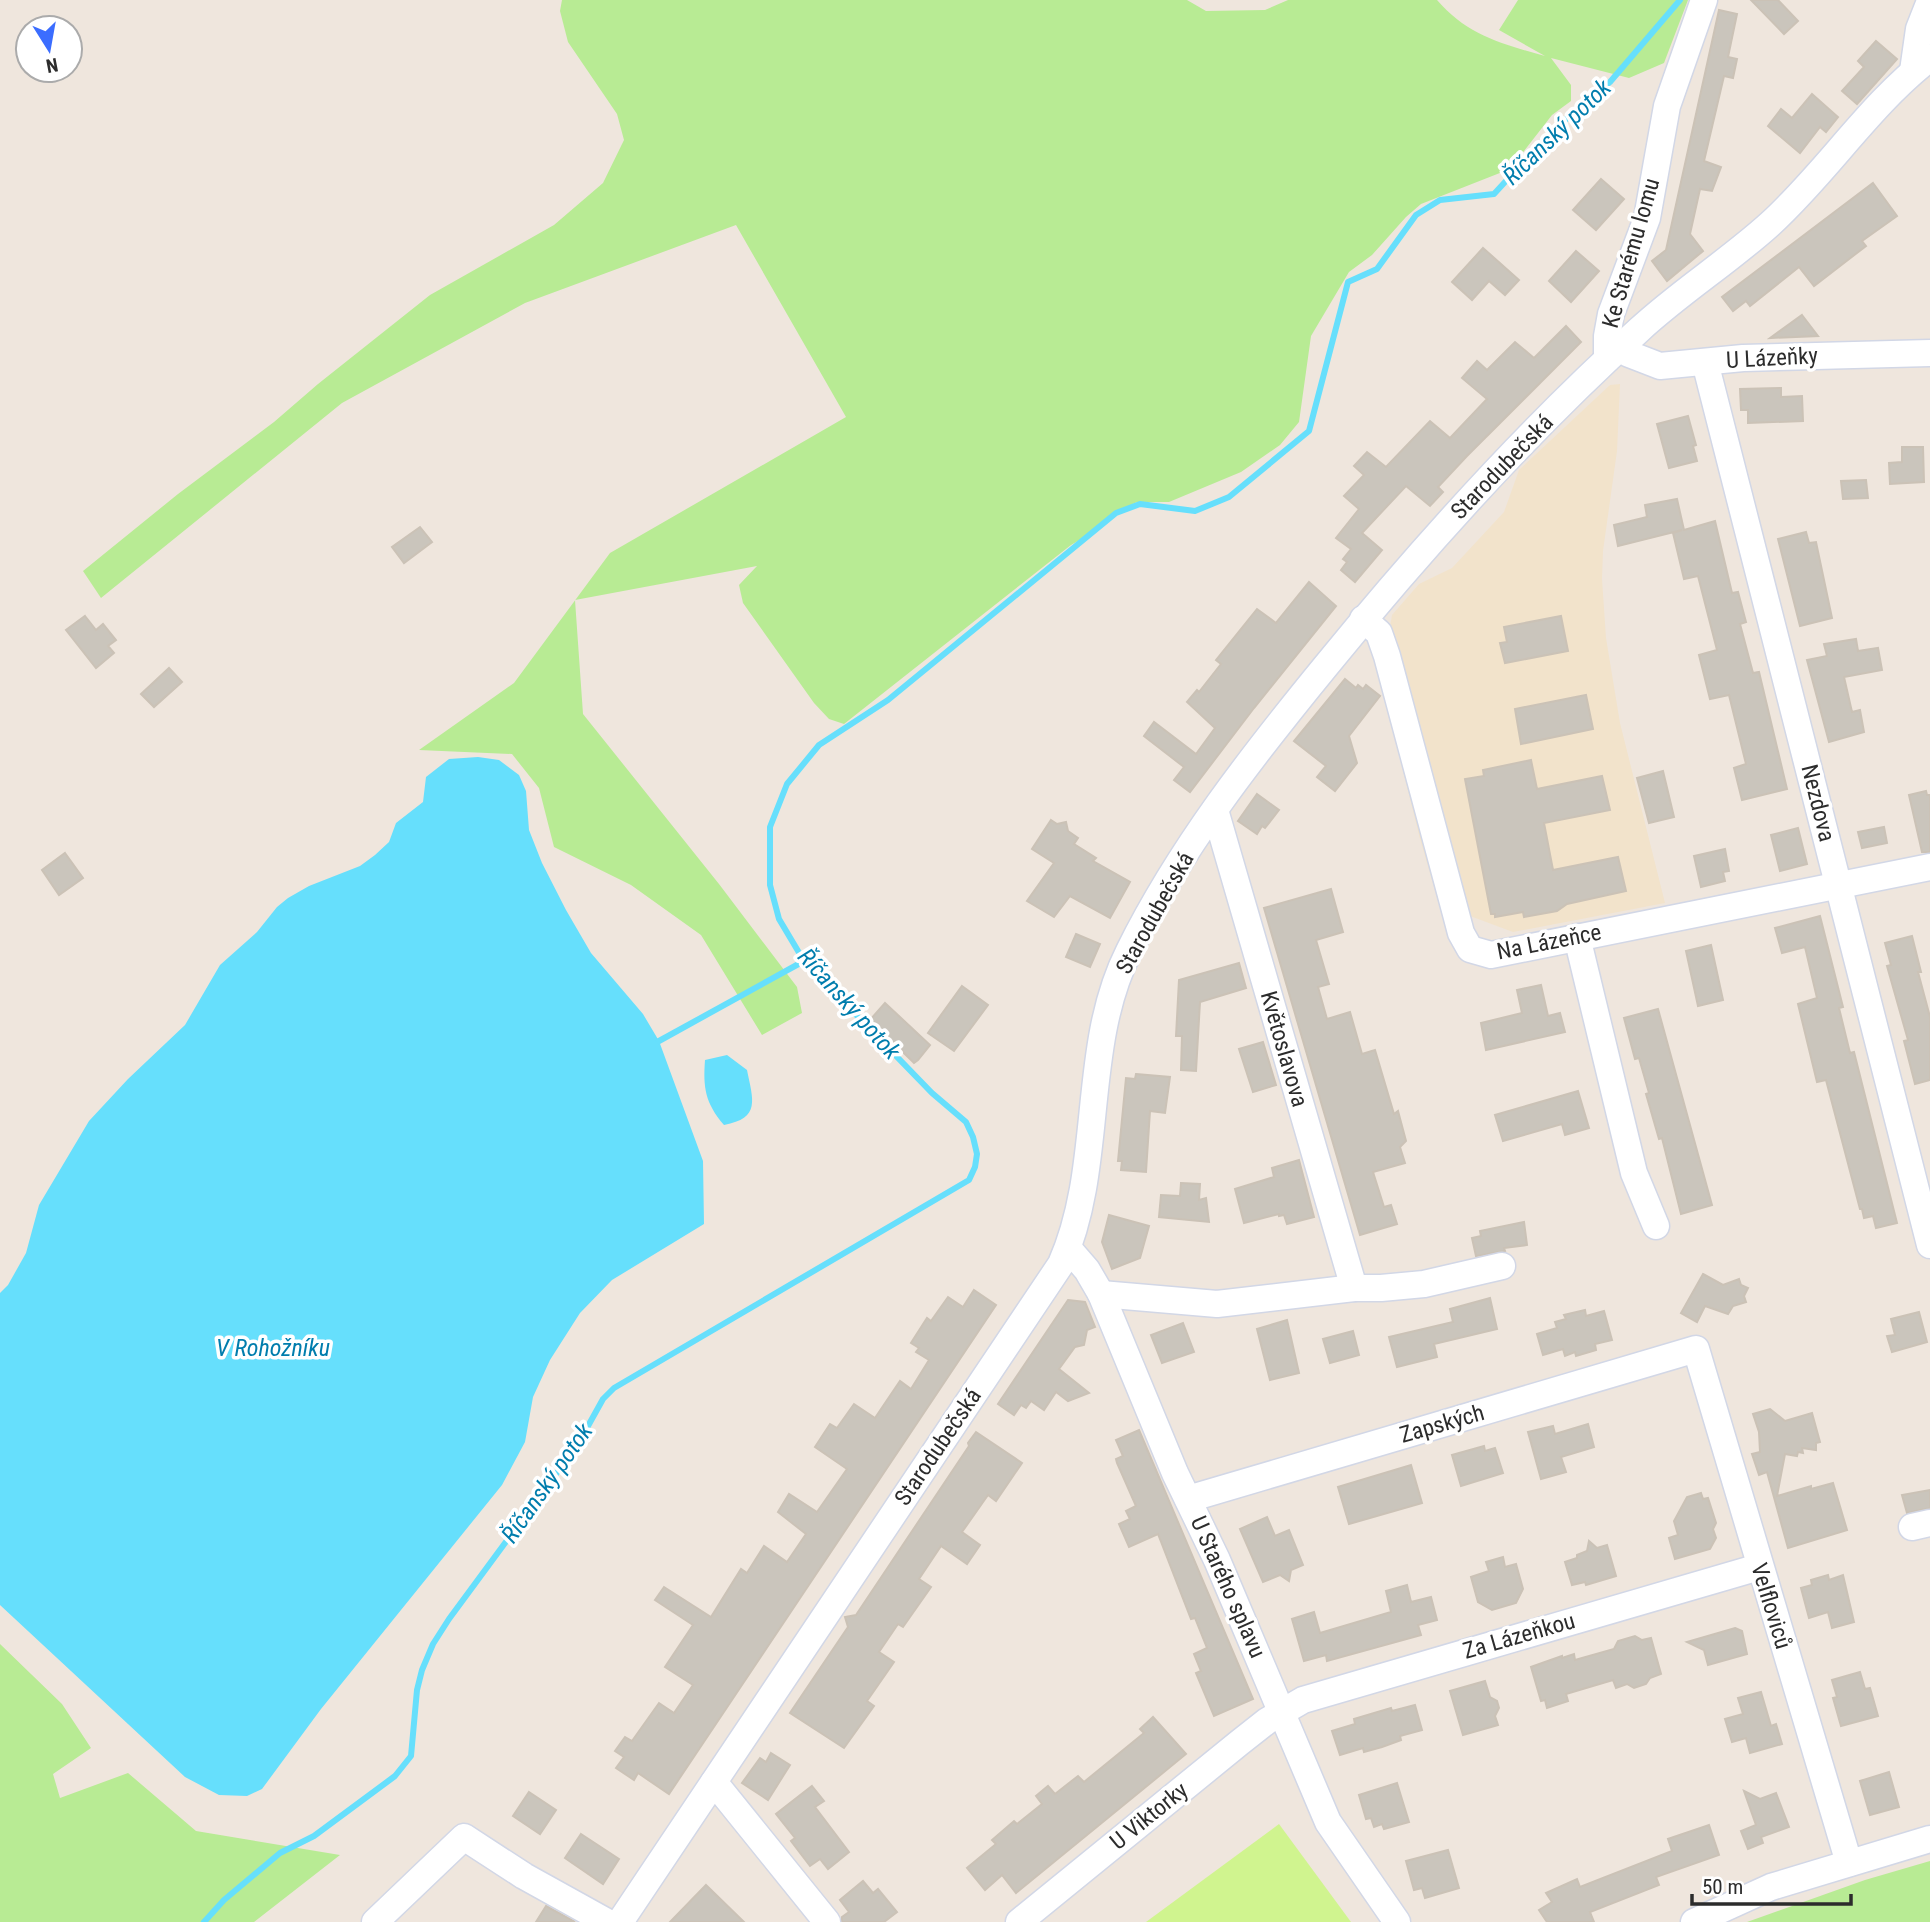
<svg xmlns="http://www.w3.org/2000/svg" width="1930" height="1922" font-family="'Roboto Condensed',sans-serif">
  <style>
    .education { fill: #f2e3cb }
    .green { fill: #b8eb94 }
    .pitch { fill: #d0f48f }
    .water { fill: #66dffc }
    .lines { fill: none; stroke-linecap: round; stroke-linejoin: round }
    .stream { stroke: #66dffc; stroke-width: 6 }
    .building { fill: #cac5bc; stroke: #cbc2b6; stroke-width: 2 }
    .minor-casing { stroke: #d2d7e6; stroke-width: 29 }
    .minor { stroke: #fff; stroke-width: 26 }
    .labels { text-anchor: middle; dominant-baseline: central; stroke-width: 7; stroke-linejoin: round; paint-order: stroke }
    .street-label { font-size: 23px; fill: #2c2c2c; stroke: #fff }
    .water-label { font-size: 24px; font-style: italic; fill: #007dad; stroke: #fff }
  </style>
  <rect width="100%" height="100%" fill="#efe6dd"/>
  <polygon class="education" points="1620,384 1617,451 1603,551 1602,579 1606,638 1620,723 1665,903 1513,932 1462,913 1443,918 1420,839 1375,659 1390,627 1392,615 1419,584 1452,568 1504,512 1519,470 1610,385"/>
  <g class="green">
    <path d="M562,0h625l19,11 59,-1 23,-10h149c30,35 65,44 108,56l-46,-26 19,-30h170l-24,63 -35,15 -78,-20 20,27v16l-19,14 -42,54 -89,35 -15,13 -34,38 -23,17 -38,64 -12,86 -19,23 -39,27 -72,30h-32l-16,8 -19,17 -31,18 -227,179 -15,-5 -15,-16 -71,-100 -4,-18 18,-19 -182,34 8,114 136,170 78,103 5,26 -40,22 -61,-100 -70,-50 -77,-38 -15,-59 -27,-34 -93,-4 95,-67 96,-130 236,-136 -110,-192 -211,78 -183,100 -241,195 -18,-27 95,-77 96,-72 44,-38 112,-89 124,-70 49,-42 21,-43 -7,-26 -49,-72 -8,-31z"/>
    <polygon points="0,1644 62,1704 91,1748 53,1774 60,1798 128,1773 196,1831 340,1855 254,1922 0,1922"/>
    <polygon points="1930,1861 1930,1922 1747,1922 1865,1880"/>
  </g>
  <polygon class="pitch" points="1279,1824 1351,1922 1146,1922"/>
  <g class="water">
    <polygon points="478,757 499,760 519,775 526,791 529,830 542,863 566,910 591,953 643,1014 659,1041 703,1161 704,1224 612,1280 580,1313 550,1360 533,1397 525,1442 502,1485 321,1709 262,1789 247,1796 219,1795 185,1777 0,1605 0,1293 8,1285 26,1253 39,1205 89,1121 128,1079 185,1025 220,965 257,932 277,907 288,898 309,886 360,866 375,855 389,842 396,823 423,802 426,777 449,759"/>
    <path d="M727,1055l20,15c6,30 14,48 -23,55 -19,-22 -21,-38 -19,-65z"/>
  </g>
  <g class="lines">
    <g class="stream">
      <polyline points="659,1041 804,961"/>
      <polyline points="204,1922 224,1900 280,1853 314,1836 395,1776 411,1756 417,1690 422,1670 433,1644 449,1619 578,1444 603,1399 614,1388 969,1180 975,1167 977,1154 973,1137 966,1122 932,1093 804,961 779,919 770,885 770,827 787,784 819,745 888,700 1116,513 1140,504 1195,511 1229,497 1309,431 1348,282 1377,269 1416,215 1440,200 1494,194 1550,133 1610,82 1680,0"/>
    </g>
  </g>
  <g class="building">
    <polygon points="1751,0 1778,0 1798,21 1784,34"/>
    <polygon points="1719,10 1737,14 1728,57 1737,59 1733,78 1724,76 1704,161 1721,167 1712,191 1700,189 1690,234 1703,251 1667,281 1652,261 1666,250"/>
    <polygon points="1876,41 1897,59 1857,104 1842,91 1864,67 1858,61"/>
    <polygon points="1812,94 1838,117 1826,132 1820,127 1800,153 1768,126 1781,109 1792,118"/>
    <polygon points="1601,179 1624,199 1596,230 1573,210"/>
    <polygon points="1873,183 1897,216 1862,241 1866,246 1814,286 1799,267 1750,306 1746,301 1733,311 1722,297"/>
    <polygon points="1483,248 1519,280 1505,295 1489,281 1472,300 1452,282"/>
    <polygon points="1576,251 1599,271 1571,302 1549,281"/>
    <polygon points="1802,315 1818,336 1770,338"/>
    <polygon points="1566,326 1581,342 1467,456 1438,487 1443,492 1430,506 1406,486 1362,533 1382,550 1355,582 1341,570 1347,562 1343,559 1351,549 1336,538 1359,509 1344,496 1364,475 1354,466 1367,452 1386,467 1430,421 1450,438 1487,399 1462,378 1477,361 1487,370 1515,342 1534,358"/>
    <polygon points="1781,388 1781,397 1802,396 1803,421 1748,423 1748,410 1741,410 1740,389"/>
    <polygon points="1688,416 1696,445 1693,446 1697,461 1669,468 1657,424"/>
    <polygon points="1902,447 1923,447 1924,482 1890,484 1889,463 1902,462"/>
    <polygon points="1866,480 1868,498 1843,499 1841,481"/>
    <polygon points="1677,499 1684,530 1715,521 1732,593 1738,592 1746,622 1740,624 1753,673 1759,672 1787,789 1742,800 1734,768 1746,764 1729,695 1710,699 1699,655 1717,650 1698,576 1684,579 1673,533 1682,530 1618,546 1614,525 1647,517 1645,505"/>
    <polygon points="420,527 432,542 404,563 392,547"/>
    <polygon points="1806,532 1809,543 1816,542 1832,618 1800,626 1778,539"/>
    <polygon points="1309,582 1336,606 1254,708 1190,792 1174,780 1184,767 1144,736 1154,722 1196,754 1215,728 1187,702 1197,690 1199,692 1221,664 1216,660 1257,609 1276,623"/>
    <polygon points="85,616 96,630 103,624 116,640 108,646 114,653 96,668 66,630"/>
    <polygon points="1561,616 1568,651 1505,663 1500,643 1507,642 1504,627"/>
    <polygon points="1856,639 1858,651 1878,648 1882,670 1844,677 1852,712 1860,710 1864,732 1829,742 1807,660 1827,656 1824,644"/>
    <polygon points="169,668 182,682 154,707 141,694"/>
    <polygon points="1345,679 1356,688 1358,685 1363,689 1366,685 1380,696 1349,736 1357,763 1335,791 1317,777 1326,766 1294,741"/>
    <polygon points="1586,695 1593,729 1521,744 1515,709"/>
    <polygon points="1531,760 1537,789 1602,776 1610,810 1544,823 1553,870 1618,857 1626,891 1567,904 1557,911 1524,917 1523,912 1495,917 1495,914 1491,914 1465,779 1484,776 1483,770"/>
    <polygon points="1663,771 1674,817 1649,823 1637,778"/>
    <polygon points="1926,791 1927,795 1930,795 1930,852 1922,852 1909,795"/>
    <polygon points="1257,794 1279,810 1265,828 1262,826 1257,834 1238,821"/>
    <polygon points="1051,820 1057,824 1066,822 1068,831 1078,838 1074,844 1096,858 1093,861 1130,882 1110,918 1070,896 1054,917 1027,901 1054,863 1032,849"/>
    <polygon points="1884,827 1887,843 1862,848 1858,832"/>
    <polygon points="1798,828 1807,864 1780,871 1771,835"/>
    <polygon points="1725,849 1729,871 1723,872 1725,881 1701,887 1694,856"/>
    <polygon points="65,853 83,878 59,895 42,870"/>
    <polygon points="1331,889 1343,932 1316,940 1329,984 1318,987 1327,1019 1350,1012 1362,1054 1375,1050 1394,1114 1398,1111 1406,1141 1400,1147 1405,1163 1373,1172 1384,1207 1391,1205 1397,1224 1360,1235 1264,908"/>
    <polygon points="1820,916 1843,1007 1839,1008 1850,1053 1854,1052 1897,1223 1876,1228 1873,1216 1864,1218 1862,1209 1860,1209 1826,1080 1817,1082 1798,1004 1817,998 1805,947 1782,953 1775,928"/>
    <polygon points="1076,934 1100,944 1090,967 1066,957"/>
    <polygon points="1912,936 1921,972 1918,972 1930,1017 1930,1080 1915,1084 1904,1041 1908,1040 1887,966 1891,965 1885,943"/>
    <polygon points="1711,945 1723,1000 1698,1006 1686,951"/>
    <polygon points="1239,963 1246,988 1200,1002 1196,1071 1181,1070 1182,1036 1176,1036 1179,980"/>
    <polygon points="1541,985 1548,1016 1560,1013 1565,1032 1486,1050 1481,1023 1522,1013 1517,990"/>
    <polygon points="962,986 988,1005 954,1051 928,1033"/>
    <polygon points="885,1003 930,1045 918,1060 914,1063 870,1020"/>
    <polygon points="1658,1009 1712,1205 1681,1214 1662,1138 1659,1139 1646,1094 1649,1093 1639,1058 1635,1059 1624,1018"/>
    <polygon points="1263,1042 1276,1085 1253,1092 1239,1049"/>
    <polygon points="1136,1074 1170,1077 1165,1113 1150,1111 1146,1172 1121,1170 1122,1161 1118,1161 1126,1078 1135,1079"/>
    <polygon points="1578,1091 1589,1128 1565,1135 1562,1124 1503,1141 1495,1115"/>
    <polygon points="1299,1160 1314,1217 1287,1224 1284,1215 1279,1216 1279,1214 1244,1223 1235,1189 1274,1177 1272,1168"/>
    <polygon points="1181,1183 1200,1184 1199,1200 1206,1198 1209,1222 1159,1217 1161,1195 1180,1196"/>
    <polygon points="1109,1215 1149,1226 1140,1258 1112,1269 1102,1242"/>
    <polygon points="1524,1222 1527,1245 1504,1248 1505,1251 1476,1256 1472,1238 1481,1236 1480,1231"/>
    <polygon points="1703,1274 1723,1285 1739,1279 1741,1285 1748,1288 1744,1296 1746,1302 1733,1306 1728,1314 1705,1306 1697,1322 1681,1313"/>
    <polygon points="974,1290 996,1305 669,1794 638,1773 634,1780 616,1768 624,1757 615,1751 625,1737 632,1741 659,1703 674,1713 693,1685 665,1667 693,1625 655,1600 664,1587 711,1617 741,1569 747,1573 764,1546 787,1562 806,1534 778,1512 789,1494 817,1512 847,1469 815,1447 830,1424 837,1428 854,1404 875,1418 900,1381 911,1389 929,1360 916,1352 919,1348 911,1343 927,1318 931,1321 948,1297 963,1307"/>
    <polygon points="1490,1298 1497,1329 1434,1344 1437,1357 1397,1367 1389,1337 1453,1322 1450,1309"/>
    <polygon points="1068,1300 1085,1302 1095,1327 1087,1330 1084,1345 1075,1347 1059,1369 1089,1393 1068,1401 1056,1392 1044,1410 1031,1401 1026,1408 1021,1405 1014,1415 998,1404"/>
    <polygon points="1585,1310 1586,1316 1604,1311 1612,1340 1595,1344 1596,1350 1576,1356 1575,1352 1565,1356 1563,1349 1543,1355 1537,1334 1557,1328 1555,1322 1566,1319 1564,1315"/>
    <polygon points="1919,1312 1927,1342 1892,1352 1887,1336 1895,1335 1891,1319"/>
    <polygon points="1287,1320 1299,1373 1270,1380 1257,1329"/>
    <polygon points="1183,1323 1194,1352 1162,1363 1151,1335"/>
    <polygon points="1353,1331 1359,1355 1330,1363 1323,1339"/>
    <polygon points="1770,1409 1785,1421 1812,1413 1820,1442 1816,1443 1816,1450 1802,1448 1803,1453 1798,1452 1797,1456 1785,1454 1777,1496 1811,1486 1811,1489 1833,1483 1847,1530 1788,1548 1767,1472 1759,1475 1752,1454 1760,1452 1759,1432 1753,1414"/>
    <polygon points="1588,1424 1594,1447 1561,1457 1566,1472 1541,1479 1528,1432 1553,1426 1555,1434"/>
    <polygon points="1139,1430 1253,1699 1214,1716 1196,1673 1201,1671 1194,1654 1207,1648 1195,1618 1191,1619 1158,1534 1129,1547 1119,1524 1130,1519 1126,1511 1136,1506 1117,1463 1116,1459 1123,1456 1116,1440"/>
    <polygon points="976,1432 1022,1463 996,1501 988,1495 962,1532 980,1545 967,1564 941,1546 919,1579 931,1587 903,1627 898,1624 879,1652 894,1662 867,1701 874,1706 844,1748 790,1713 848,1627 845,1617 856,1615 969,1446 968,1443"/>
    <polygon points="1484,1446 1485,1451 1495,1448 1503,1473 1461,1486 1452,1455"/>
    <polygon points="1411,1465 1422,1503 1349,1524 1338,1487"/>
    <polygon points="1930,1490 1930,1508 1907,1513 1902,1495"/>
    <polygon points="1701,1493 1703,1499 1708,1498 1716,1523 1713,1529 1716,1538 1710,1549 1675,1559 1669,1538 1678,1535 1674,1521 1687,1497"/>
    <polygon points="1267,1517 1275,1536 1289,1530 1303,1565 1291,1570 1289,1581 1280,1575 1263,1582 1240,1529"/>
    <polygon points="1589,1541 1597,1548 1607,1545 1616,1576 1586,1585 1585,1582 1572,1585 1565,1562 1577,1558 1577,1555 1587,1551"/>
    <polygon points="1503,1557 1505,1567 1516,1564 1523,1589 1516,1603 1492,1610 1478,1602 1471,1577 1489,1571 1486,1562"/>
    <polygon points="1828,1575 1829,1580 1843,1575 1854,1622 1832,1628 1828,1612 1809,1618 1801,1588 1812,1585 1811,1580"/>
    <polygon points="1407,1585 1411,1602 1431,1597 1437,1620 1418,1625 1421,1635 1327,1661 1326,1655 1304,1661 1292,1619 1314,1612 1320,1633 1391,1612 1386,1591"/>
    <polygon points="1735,1628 1742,1631 1747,1654 1708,1665 1704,1650 1687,1642"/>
    <polygon points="1635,1636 1642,1640 1651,1638 1661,1674 1650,1678 1646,1684 1634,1688 1627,1684 1616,1688 1613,1680 1566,1694 1568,1701 1547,1708 1545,1700 1541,1701 1531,1667 1562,1656 1562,1658 1574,1654 1575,1660 1614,1649 1618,1641"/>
    <polygon points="1860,1672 1865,1689 1870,1688 1878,1716 1841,1726 1833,1698 1837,1697 1832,1680"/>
    <polygon points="1485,1681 1490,1697 1497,1701 1499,1708 1495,1716 1498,1725 1463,1735 1450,1691"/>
    <polygon points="1761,1692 1771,1726 1776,1724 1782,1744 1750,1753 1746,1738 1732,1742 1725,1719 1743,1714 1738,1698"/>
    <polygon points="1415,1705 1422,1730 1400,1736 1401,1740 1382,1747 1364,1752 1363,1748 1340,1755 1332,1731 1355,1724 1354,1719 1391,1708 1392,1711"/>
    <polygon points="1153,1717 1186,1754 1016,1893 1002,1875 985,1890 967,1868 996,1844 992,1840 1014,1821 1017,1824 1042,1804 1036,1796 1048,1786 1055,1794 1078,1776 1084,1782 1144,1733 1140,1729"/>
    <polygon points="771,1753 790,1765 768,1800 742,1783 760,1758 766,1762"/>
    <polygon points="1889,1772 1899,1807 1870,1815 1860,1781"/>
    <polygon points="1397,1783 1409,1822 1384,1829 1382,1824 1374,1827 1371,1818 1366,1819 1359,1795"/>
    <polygon points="812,1786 824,1801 815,1807 849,1852 828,1869 820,1859 810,1866 791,1841 795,1838 776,1814"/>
    <polygon points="1744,1791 1760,1799 1776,1793 1789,1827 1761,1837 1763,1843 1748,1849 1741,1831 1756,1825"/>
    <polygon points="529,1792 556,1810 540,1834 513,1816"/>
    <polygon points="1709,1825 1719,1855 1656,1877 1659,1885 1590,1912 1594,1922 1547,1922 1539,1910 1552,1902 1546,1893 1577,1879 1580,1887 1672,1851 1668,1839"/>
    <polygon points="581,1834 619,1859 603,1884 565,1858"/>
    <polygon points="1448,1850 1459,1888 1425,1898 1422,1888 1414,1890 1406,1861"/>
    <polygon points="863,1881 873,1893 878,1889 897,1912 884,1922 842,1922 842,1917 849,1912 840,1900"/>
    <polygon points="706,1885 744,1922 670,1922"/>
    <polygon points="546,1906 575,1922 536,1922"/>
  </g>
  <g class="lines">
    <defs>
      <g id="minor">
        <polyline points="1913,71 1919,29 1930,1"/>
        <polyline points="1621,346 1629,354 1660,366 1743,358 1930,353"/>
        <polyline points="1607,359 1607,336 1611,314 1647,218 1667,106 1704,0"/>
        <polyline points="1705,362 1930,1245"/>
        <polyline points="1363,619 1379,633 1387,656 1456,914 1461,933 1470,949 1491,955 1930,867"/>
        <polyline points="1215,810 1354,1288"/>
        <polyline points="1577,937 1634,1173 1656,1226"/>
        <polyline points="1068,1248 1087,1270 1101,1294 1175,1473 1217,1560 1328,1822 1397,1922"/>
        <polyline points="1101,1294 1217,1304 1354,1288 1381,1288 1424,1284 1502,1266"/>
        <polyline points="1188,1499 1696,1349 1849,1863"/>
        <polyline points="1912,1527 1930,1523"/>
        <polyline points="714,1782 827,1922"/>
        <polyline points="375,1922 464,1837 524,1876 607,1922"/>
        <path d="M620,1922l441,-658c44,-99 19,-216 68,-313 51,-103 124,-196 196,-284 97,-119 200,-234 314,-337 41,-38 89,-68 131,-106 57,-52 99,-119 160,-166"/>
        <polyline points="1019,1922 1239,1743 1267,1721 1303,1700 1759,1567"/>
        <polyline points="1694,1922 1771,1887 1930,1839"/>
      </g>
    </defs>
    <use href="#minor" class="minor-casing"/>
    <use href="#minor" class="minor"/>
  </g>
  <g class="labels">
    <g class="street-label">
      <text transform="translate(1631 253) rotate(-74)">Ke Starému lomu</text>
      <text transform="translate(1772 358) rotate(-3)">U Lázeňky</text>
      <text transform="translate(1502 467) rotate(-46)">Starodubečská</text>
      <text transform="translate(1818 803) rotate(76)">Nezdova</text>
      <text transform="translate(1155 913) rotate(-61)">Starodubečská</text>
      <text transform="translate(1549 942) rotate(-11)">Na Lázeňce</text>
      <text transform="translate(1284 1049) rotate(74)">Květoslavova</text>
      <text transform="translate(1442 1424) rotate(-16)">Zapských</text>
      <text transform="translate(938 1447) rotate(-56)">Starodubečská</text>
      <text transform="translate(1228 1587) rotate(66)">U Starého splavu</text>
      <text transform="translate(1771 1606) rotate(73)">Velfloviců</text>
      <text transform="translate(1519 1636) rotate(-16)">Za Lázeňkou</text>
      <text transform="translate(1149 1816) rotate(-39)">U Viktorky</text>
    </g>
    <g class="water-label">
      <text transform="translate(1557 132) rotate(-44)">Říčanský potok</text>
      <text transform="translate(849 1004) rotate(48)">Říčanský potok</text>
      <text x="273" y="1348">V Rohožníku</text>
      <text transform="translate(547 1483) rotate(-55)">Říčanský potok</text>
    </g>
  </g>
  <g transform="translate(49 49) rotate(169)"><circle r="33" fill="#ffffff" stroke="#ababab" stroke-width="2"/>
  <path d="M0-5L12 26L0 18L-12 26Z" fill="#3b6dff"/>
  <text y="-10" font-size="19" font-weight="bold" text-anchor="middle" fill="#2c2c2c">N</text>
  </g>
  <path d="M1692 1894v10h159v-10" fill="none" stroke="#2c2c2c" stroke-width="3.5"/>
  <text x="1702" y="1894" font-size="21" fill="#2c2c2c" stroke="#ffffff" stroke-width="5" paint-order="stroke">50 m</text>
</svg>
